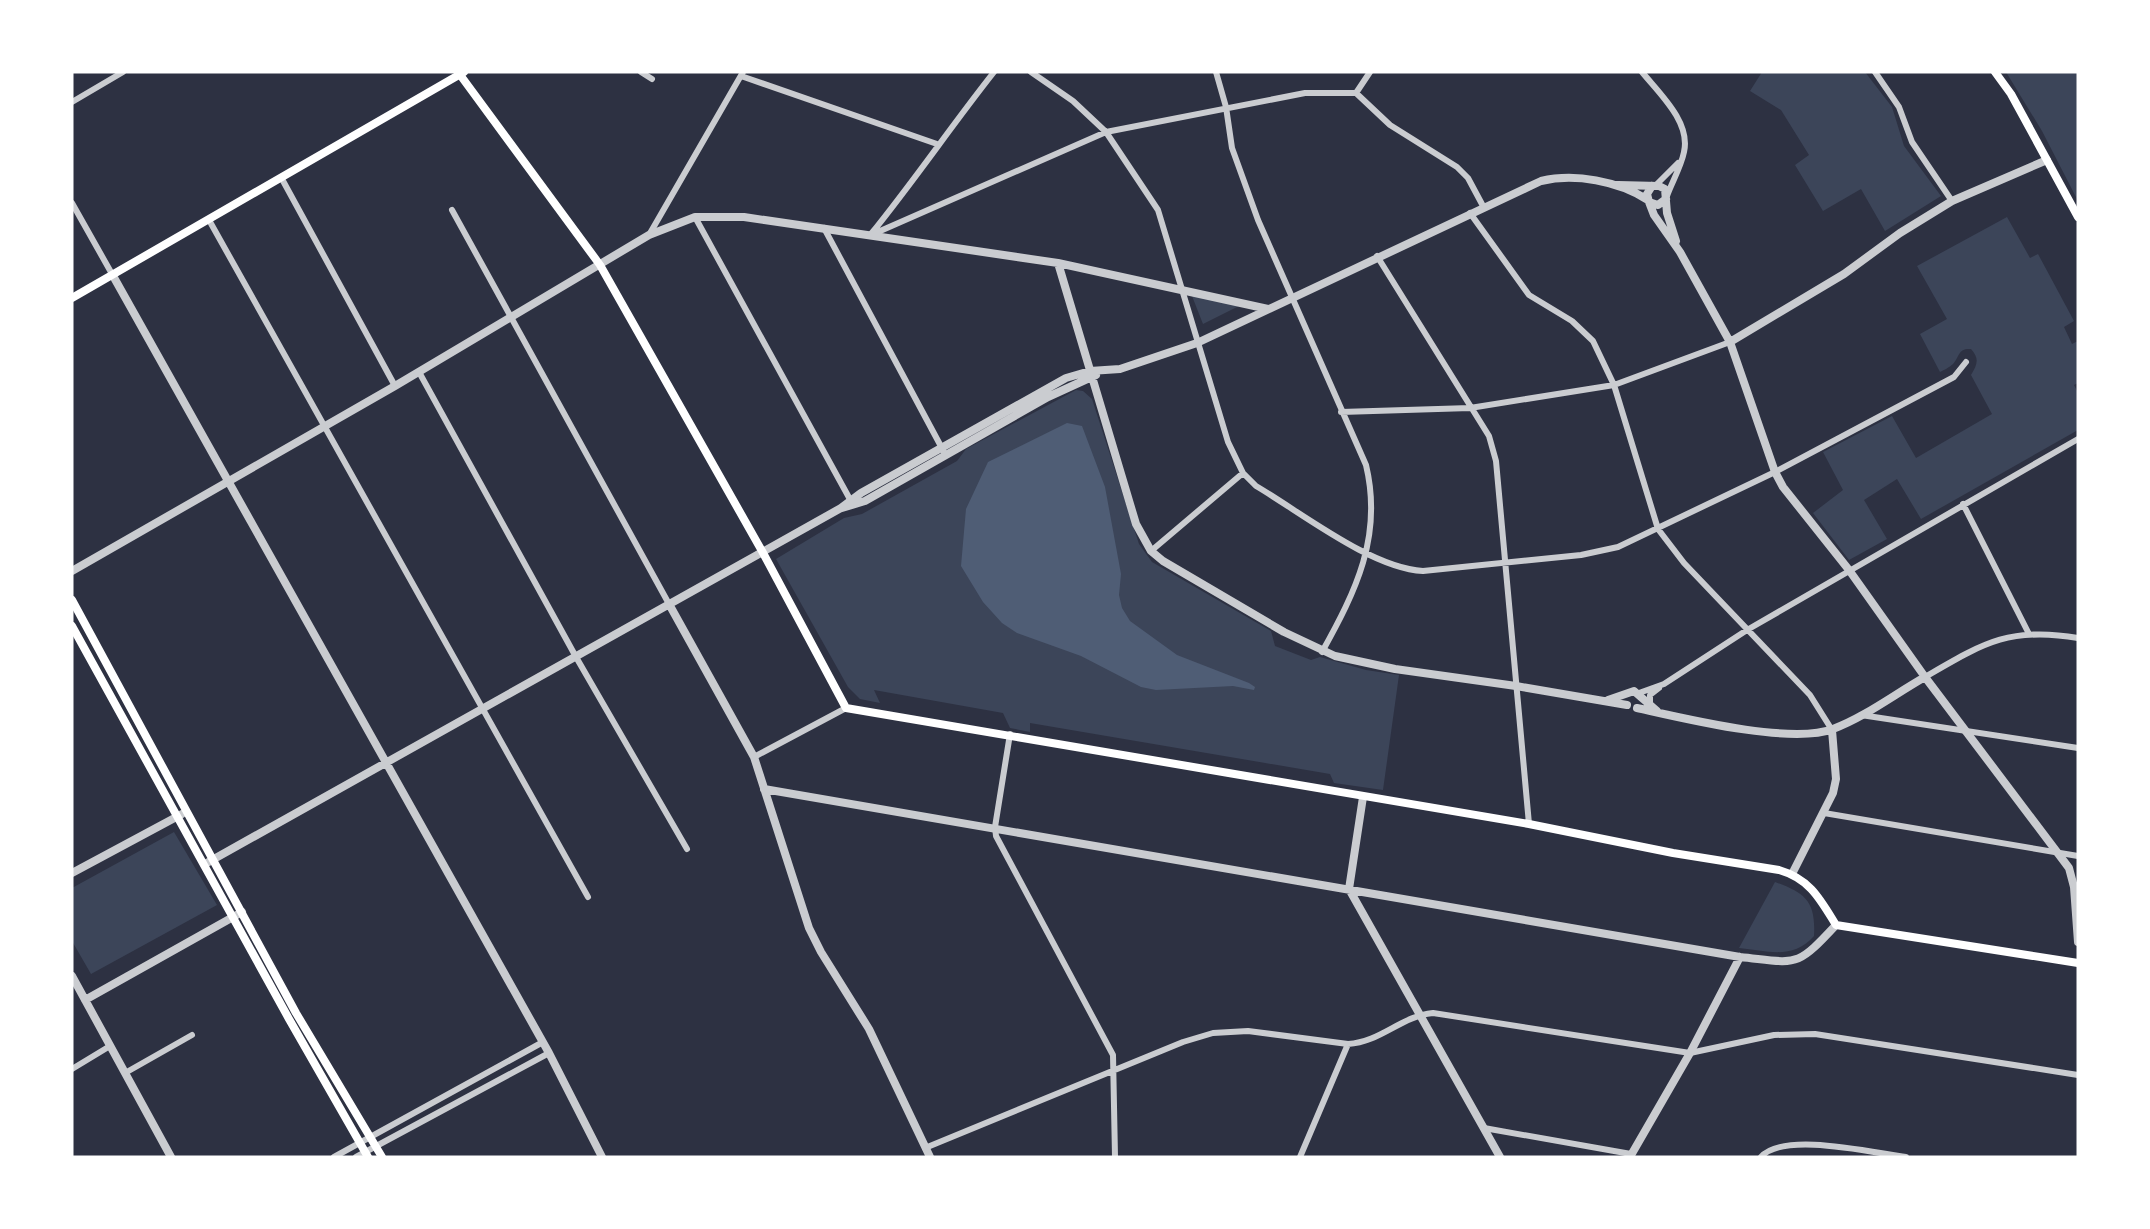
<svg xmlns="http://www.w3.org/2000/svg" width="2150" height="1229" viewBox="0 0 2150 1229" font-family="'Public Sans',sans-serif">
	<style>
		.green { fill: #3c4559 }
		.water { fill: #4f5d75 }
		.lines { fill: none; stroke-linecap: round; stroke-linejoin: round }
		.minor { stroke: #caccd0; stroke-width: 6 }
		.tertiary { stroke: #caccd0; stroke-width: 8 }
		.secondary { stroke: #fff; stroke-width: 8 }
	</style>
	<rect width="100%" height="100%" fill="#2d3142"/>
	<path class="green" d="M 1762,72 L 1865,72 L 1892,107 L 1904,146 L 1941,196 L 1885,231 L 1861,189 L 1823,211 L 1795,165 L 1809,155 L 1781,110 L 1750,91 Z
		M 2006,72 L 2078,72 L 2078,201 L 2042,131 Z
		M 2007,217 L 2030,258 L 2038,254 L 2074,321 L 2064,327 L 2072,344 L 2078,341 L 2078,383 L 2074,385 L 2078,393 L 2078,430 L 1921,519 L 1897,479 L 1864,500 L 1887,539 L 1849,560 L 1813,513 L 1843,490 L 1823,452 L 1892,416 L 1916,458 L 1992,414 L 1971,375 C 1977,365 1980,359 1971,349 C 1958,348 1960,356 1953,364 C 1950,367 1944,370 1940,372 L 1920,334 L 1947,319 L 1917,266 Z
		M 1192,296 L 1243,304 L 1203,324 Z
		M 1076,390 L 1083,391 L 1092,399 L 1139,544 L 1152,562 L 1271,631 L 1275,646 L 1311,660 L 1320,657 L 1366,670 L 1399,675 L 1383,790 L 1334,783 L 1330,774 L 1030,723 L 1030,732 L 1010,728 L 1003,713 L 874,690 L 880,703 L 860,699 L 848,687 L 776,559 L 844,518 L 862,514 L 957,461 L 966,449 Z
		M 174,832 L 217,905 L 91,974 L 72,941 L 72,888 Z
		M 1775,882 C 1805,893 1816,901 1814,936 C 1793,960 1768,951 1739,948 Z"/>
	<path class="water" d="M 1067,423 L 1082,426 L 1105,487 L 1121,574 L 1119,595 L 1122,608 L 1130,621 L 1177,655 L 1249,683 L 1255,687 L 1254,690 L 1233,686 L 1156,690 L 1141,687 L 1081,656 L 1017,633 L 1002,623 L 983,602 L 961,566 L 966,509 L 988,462 Z"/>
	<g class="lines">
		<path class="minor" d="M 641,72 L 652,79
			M 1031,72 L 1073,101 L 1106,132 L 1158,210 L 1228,442 L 1243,473 L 1256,486 C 1302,513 1371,568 1423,571 L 1581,555 L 1618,547 L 1775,472 L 1954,377 L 1966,362
			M 1216,72 L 1226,107 L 1232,148 L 1258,220 L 1366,465 C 1383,536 1356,591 1322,652
			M 1642,72 C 1659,93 1691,122 1684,152 C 1681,167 1672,182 1667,196
			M 1875,72 L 1899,107 L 1912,142 L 1952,201
			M 741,76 L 937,144
			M 1356,93 L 1390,125 L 1457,167 L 1468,178 L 1483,206
			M 1356,93 L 1370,72
			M 72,102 L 123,72
			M 282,179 L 395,386
			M 1656,185 L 1678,163
			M 72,203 L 112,274
			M 452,210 L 669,604
			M 1470,213 L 1529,295 L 1572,321 L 1593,341 L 1614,385 L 1658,529 L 1684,563 L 1810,695 L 1832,730
			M 695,217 L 852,503
			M 209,220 L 588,897
			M 824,228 L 944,452
			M 871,234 C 914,181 952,125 994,72
			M 649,235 L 743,72
			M 871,235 L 1106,132 L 1305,93 L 1356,93
			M 1377,256 L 1489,436 L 1496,461 L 1529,824
			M 419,372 L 576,657 L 687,849
			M 1341,412 L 1470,408 L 1614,385 L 1730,342
			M 1963,504 L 2029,634
			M 1151,551 L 1243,473
			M 1925,677 C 1982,644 2009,626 2078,638
			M 1639,693 L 1664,684 L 1747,630 L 2078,439
			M 1650,705 L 1650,695 L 1659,688
			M 1861,715 L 2078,748
			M 1010,734 L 995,827 L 996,836 L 1113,1055 L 1115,1157
			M 754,757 L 846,708
			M 1824,813 L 2078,856
			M 72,1069 L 110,1046
			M 125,1073 L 192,1035
			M 1484,1128 L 1631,1154
			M 925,1148 L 1183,1042 L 1213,1033 L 1248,1031 L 1348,1044 C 1381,1042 1401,1016 1433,1013 L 1690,1053 L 1774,1035 L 1815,1034 L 2078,1075
			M 334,1157 L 543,1042
			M 356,1157 L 549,1053
			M 1300,1157 L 1348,1044
			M 1761,1157 C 1783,1131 1874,1153 1906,1157"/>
		<path class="tertiary" d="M 1618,185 L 1659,186 L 1665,189 L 1667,213 L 1676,241
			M 1652,186 L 1647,194 L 1649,202 L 1658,205 L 1666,199
			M 1649,202 L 1654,215 L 1680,252 L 1730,342 L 1775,472 L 1783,487 L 1849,570 L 1925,677 L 2069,868 L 2074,887 L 2078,942
			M 1058,263 L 1136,524 L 1151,551 L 1163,561 L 1284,632 L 1335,656 L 1395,669 L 1516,686 L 1627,705
			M 112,274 L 549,1053 L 602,1157
			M 1730,342 L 1844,274 L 1900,233 L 1952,201 L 2047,160
			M 842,508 L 865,501 L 1048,397 L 1096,375
			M 72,571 L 395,386 L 649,235 L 695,217 L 744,217 L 1058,263 L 1268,309
			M 669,604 L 754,757 L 809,928 L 821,952 L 869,1029 L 930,1157
			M 1608,700 L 1634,691 L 1657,711
			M 1637,708 C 1682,718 1791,745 1833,729 C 1865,717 1895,694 1925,677
			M 764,789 L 1740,957 C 1798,963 1795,969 1836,925
			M 205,864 L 841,508 L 861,493 L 1066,378 L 1090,371 L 1120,369 L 1197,343 L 1541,181 C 1575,173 1618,181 1648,200
			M 72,873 L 182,814
			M 1792,874 L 1833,793 L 1836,779 L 1832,730
			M 1349,889 L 1500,1157
			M 1349,889 L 1363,797
			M 72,976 L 171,1157
			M 85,1000 L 242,912
			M 1630,1157 L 1690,1053 L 1740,957"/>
		<path class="secondary" d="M 458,72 L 600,265 L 762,551 L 846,708 L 1529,824 L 1673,853 L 1779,870 C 1810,879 1820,899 1836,925 L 2078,963
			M 1995,72 L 2011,94 L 2078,217
			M 72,298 L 464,72
			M 72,600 L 296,1013 L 382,1157
			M 72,626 L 289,1019 L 368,1157"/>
	</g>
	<rect width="2150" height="1229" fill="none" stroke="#ffffff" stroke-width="147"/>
</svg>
